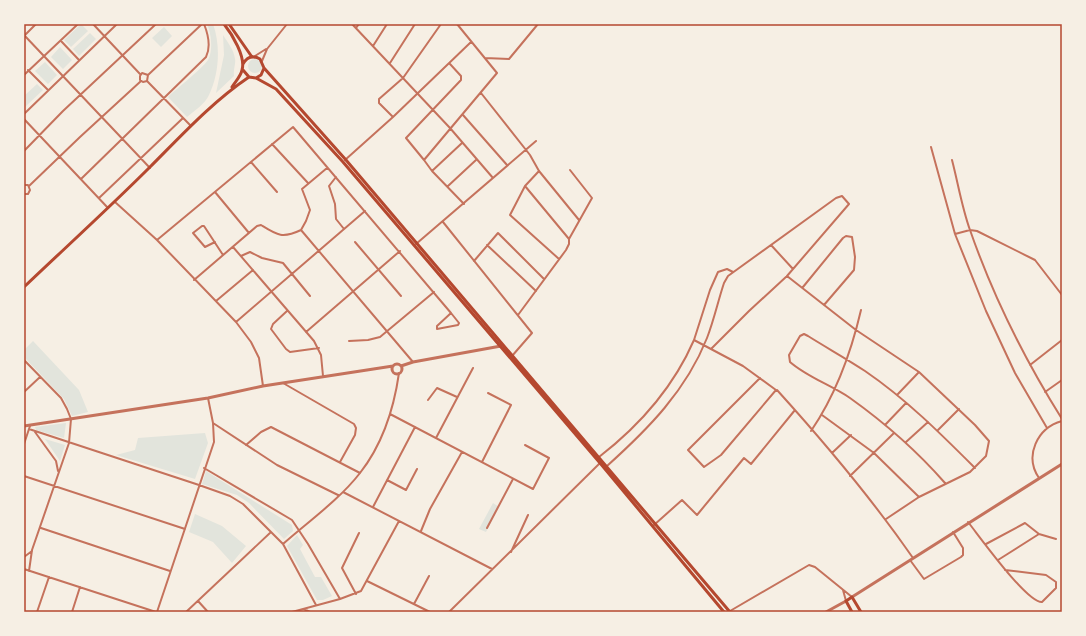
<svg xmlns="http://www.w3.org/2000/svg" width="1086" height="636" viewBox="0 0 1086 636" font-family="Rubik,sans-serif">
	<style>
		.green { fill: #e2e4dc }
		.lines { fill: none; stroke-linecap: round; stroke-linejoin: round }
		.minor { stroke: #c5725c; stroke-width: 2 }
		.tertiary { stroke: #c5725c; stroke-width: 3 }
		.secondary { stroke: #b5482f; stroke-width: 3 }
		.neatline { fill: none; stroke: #b5482f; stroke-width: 1.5 }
	</style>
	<rect width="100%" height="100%" fill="#f6efe4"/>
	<path class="green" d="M 81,24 L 88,31 L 71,47 L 64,40 Z
		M 207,24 L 213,24 C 221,46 219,74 209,95 C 205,104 194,111 187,117 L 168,97 C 176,89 206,66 209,58 C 213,48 211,33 207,24 Z
		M 164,27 L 172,36 L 161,47 L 152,38 Z
		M 90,33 L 96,39 L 79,56 L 73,49 Z
		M 223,35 C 228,43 234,50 235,59 C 236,64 233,70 234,76 L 216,93 L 224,55 Z
		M 60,47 L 72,60 L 63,69 L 51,57 Z
		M248 66a7 7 0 1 1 14 0a7 7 0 1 1-14 0Z
		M 45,62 L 57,75 L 48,84 L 35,71 Z
		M 37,84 L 43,90 L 25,107 L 24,96 Z
		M 33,341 L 79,390 L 88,412 L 72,416 L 64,399 L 24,357 L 24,350 Z
		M 66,423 L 64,438 L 36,430 L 35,427 Z
		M 205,433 L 208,443 L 195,479 L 116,455 L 135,450 L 138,438 Z
		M 45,439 L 65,445 L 60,461 Z
		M 206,471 L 292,525 L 293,531 L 284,539 L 249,503 L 237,495 L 202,484 Z
		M 493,503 L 499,507 L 486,532 L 479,529 Z
		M 195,514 L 222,526 L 246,546 L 232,563 L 213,542 L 189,532 Z
		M 297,535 L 303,545 L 300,549 L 315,577 L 321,577 L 332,596 L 323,600 L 317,600 L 287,546 Z"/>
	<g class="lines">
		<path class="minor" d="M 93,24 L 140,74
			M 352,24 L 450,128 L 493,178
			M 457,24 L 497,73 L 424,160 L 432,171 L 464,204
			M 356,28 L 359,24
			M 24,35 L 150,168
			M 24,36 L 36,24
			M 61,41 L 79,60
			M 373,46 L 387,24
			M 255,56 L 266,49
			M 485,58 L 509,59 L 538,24
			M 262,61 L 267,49 L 287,24
			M 390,63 L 415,24
			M 28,70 L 48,90
			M 24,75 L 78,24
			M 148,75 L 142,73 L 140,76 L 140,80 L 143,82 L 147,81 L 148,75 L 202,24
			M 147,81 L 191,126
			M 481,93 L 530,155 L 539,171 L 579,220
			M 24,114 L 117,24
			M 463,115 L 507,165
			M 393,117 L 379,103 L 379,99 L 403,78 L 441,24
			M 24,119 L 108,208
			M 272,144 L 308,183
			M 931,147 L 955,234 L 986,311 L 1015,373 L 1047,428
			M 24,151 L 63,111 L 156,24
			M 345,160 L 393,117 L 471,42
			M 424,160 L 406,138 L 461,80 L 461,76 L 450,64
			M 952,160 C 958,183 962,208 970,230 C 993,296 1025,360 1062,419
			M 251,162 L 277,192
			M 432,171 L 462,143
			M 539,171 L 525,186 L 510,215 L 559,259
			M 336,177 L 329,186 L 335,204 L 336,219 L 344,229
			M 81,179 L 206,57 C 211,47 208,34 204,24
			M 24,185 L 28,185 L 30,190 L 28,194 L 24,194
			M 29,186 L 80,137 L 141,81
			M 448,186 L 476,160
			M 525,186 L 569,239
			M 215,192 L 249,233
			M 99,198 L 183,118
			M 115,202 L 157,240 L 236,322 L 251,342 L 259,358 L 263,386
			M 443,222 L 532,333 L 512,356
			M 301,230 L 413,362
			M 955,234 L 970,230 L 977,231 L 1035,260 L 1062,295
			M 157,240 L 293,127 L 451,313 L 459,323 L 458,325 L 437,329 L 437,326 L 451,313
			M 215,242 L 205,247 L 193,233 L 202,226 L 204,226 L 223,255
			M 355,242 L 401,296
			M 416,244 L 536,141
			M 487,245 L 536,291
			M 771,245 L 793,269
			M 233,247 L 314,341 L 321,355 L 323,376
			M 241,256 L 250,252 L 262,258 L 283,263 L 310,296
			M 474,261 L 498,233 L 544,279
			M 194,280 L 257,226 L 261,225 C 277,235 282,239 301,230 L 306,221 L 310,210 L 302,189 L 327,168
			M 803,287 L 843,238 L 846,236 L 852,237 L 855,257 L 854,270 L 824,305
			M 216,301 L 253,270
			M 287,311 L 273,324 L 271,329 L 286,349 L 290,352 L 319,348
			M 518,315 L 566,250 L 569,244 L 569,239 L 592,198 L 570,170
			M 236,322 L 365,211
			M 306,332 L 400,251
			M 694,340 L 710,290 L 718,272 L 727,269 L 733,272
			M 349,341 L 368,340 L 380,337 L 434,292
			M 712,348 L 749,311 L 787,276
			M 24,360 L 61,398 L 67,409 L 71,419 L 69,443 L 32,550 L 29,571
			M 1030,365 L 1062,340
			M 283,383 L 354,424 L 356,428 L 355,435 L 340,462
			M 777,390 C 825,443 872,499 913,558
			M 24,392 L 40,377
			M 1045,392 L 1062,380
			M 897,395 L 919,372
			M 428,400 L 437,388 L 457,397
			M 390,414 L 533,489 L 549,458 L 525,445
			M 822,415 L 874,453 L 919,497
			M 213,423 L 277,465 L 338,495
			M 885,425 L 906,403
			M 29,429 L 199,485 L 230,496 L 243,504 L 283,544 L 316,605
			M 938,430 L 959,409
			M 811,431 C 837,393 851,353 861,310
			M 35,432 L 56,461 L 58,471
			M 436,438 L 473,368
			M 906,442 L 928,422
			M 24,444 L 30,426
			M 246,445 L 261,432 L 271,427 L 360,473
			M 832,453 L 851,435
			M 599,457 C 639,426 674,386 694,340 L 743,366 L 776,390 L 721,455 L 704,467 L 688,450 L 760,378
			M 482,462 L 511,405 L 488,393
			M 607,466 C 648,429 686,391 707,338 C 714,320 718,301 724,283 L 728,276 L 836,198 L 842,196 L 849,204 L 787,276 L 856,330 L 919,372 L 975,425 L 989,441 L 986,456 L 970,472 L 919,497 L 886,519
			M 204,468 L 292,520 L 308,544 L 340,599
			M 24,476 L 185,529
			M 850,476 L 894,433
			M 1039,478 C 1024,456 1037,428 1062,421
			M 387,480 L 406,490 L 417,469
			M 945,483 C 917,451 885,423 850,398 C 831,385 807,377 790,362 L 789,355 L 800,336 L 804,334 L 808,336 C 827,348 847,359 865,371 C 906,399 940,433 975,468
			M 343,492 L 492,569
			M 373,507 L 415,427
			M 968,522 C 980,537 1027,603 1042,602 L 1056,588 L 1056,582 L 1046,575 L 1005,570
			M 654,525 L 682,500 L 697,515 L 744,458 L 751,464 L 795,410
			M 41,528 L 170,571
			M 487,528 L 513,479
			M 421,531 L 430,509 L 462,452
			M 283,544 C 309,521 339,500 360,473 C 382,445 394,408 399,373
			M 986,544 L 1025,523 L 1039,534 L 1056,539
			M 511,552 L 528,515
			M 24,557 L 32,551
			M 910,560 L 924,579 L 961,557 L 963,555 L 963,548 L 953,532
			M 998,560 L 1039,534
			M 24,569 L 156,612
			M 367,581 L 430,612
			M 843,590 L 846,601
			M 356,594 L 342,568 L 359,533
			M 198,601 L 208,612
			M 414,604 L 429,576
			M 304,609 L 310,612
			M 730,611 L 809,565 L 815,567 L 852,597
			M 37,612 L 49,577
			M 72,612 L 80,587
			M 157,612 L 214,442 L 213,423 L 208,398
			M 186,612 L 271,532
			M 292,612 L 340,599 L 361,591 L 399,521
			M 449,612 L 600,463"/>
		<path class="tertiary" d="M392 369a5 5 0 1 1 10 0a5 5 0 1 1-10 0Z
			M 401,366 L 413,362 L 501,346
			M 24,426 L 208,398 L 263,386 L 393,366
			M 852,597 L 1062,464
			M 826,612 L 846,601"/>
		<path class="secondary" d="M 224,24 C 232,34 246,57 242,70 C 241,76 235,82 232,87
			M 229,24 L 252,57
			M 243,64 C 247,57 253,55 260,59 L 264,68 L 261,75 L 256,78
			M 264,68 L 346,160 L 730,612
			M 243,70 L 249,77 L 256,78 L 276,89 L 343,162 L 600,463 L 724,612
			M 24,287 C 66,247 109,208 150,167 C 181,136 212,102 249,77
			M 852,612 L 846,601 L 852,597 L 861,612"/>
	</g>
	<rect width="1086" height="636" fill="none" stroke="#f6efe4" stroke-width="50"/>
	<rect x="25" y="25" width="1036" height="586" class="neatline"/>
</svg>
